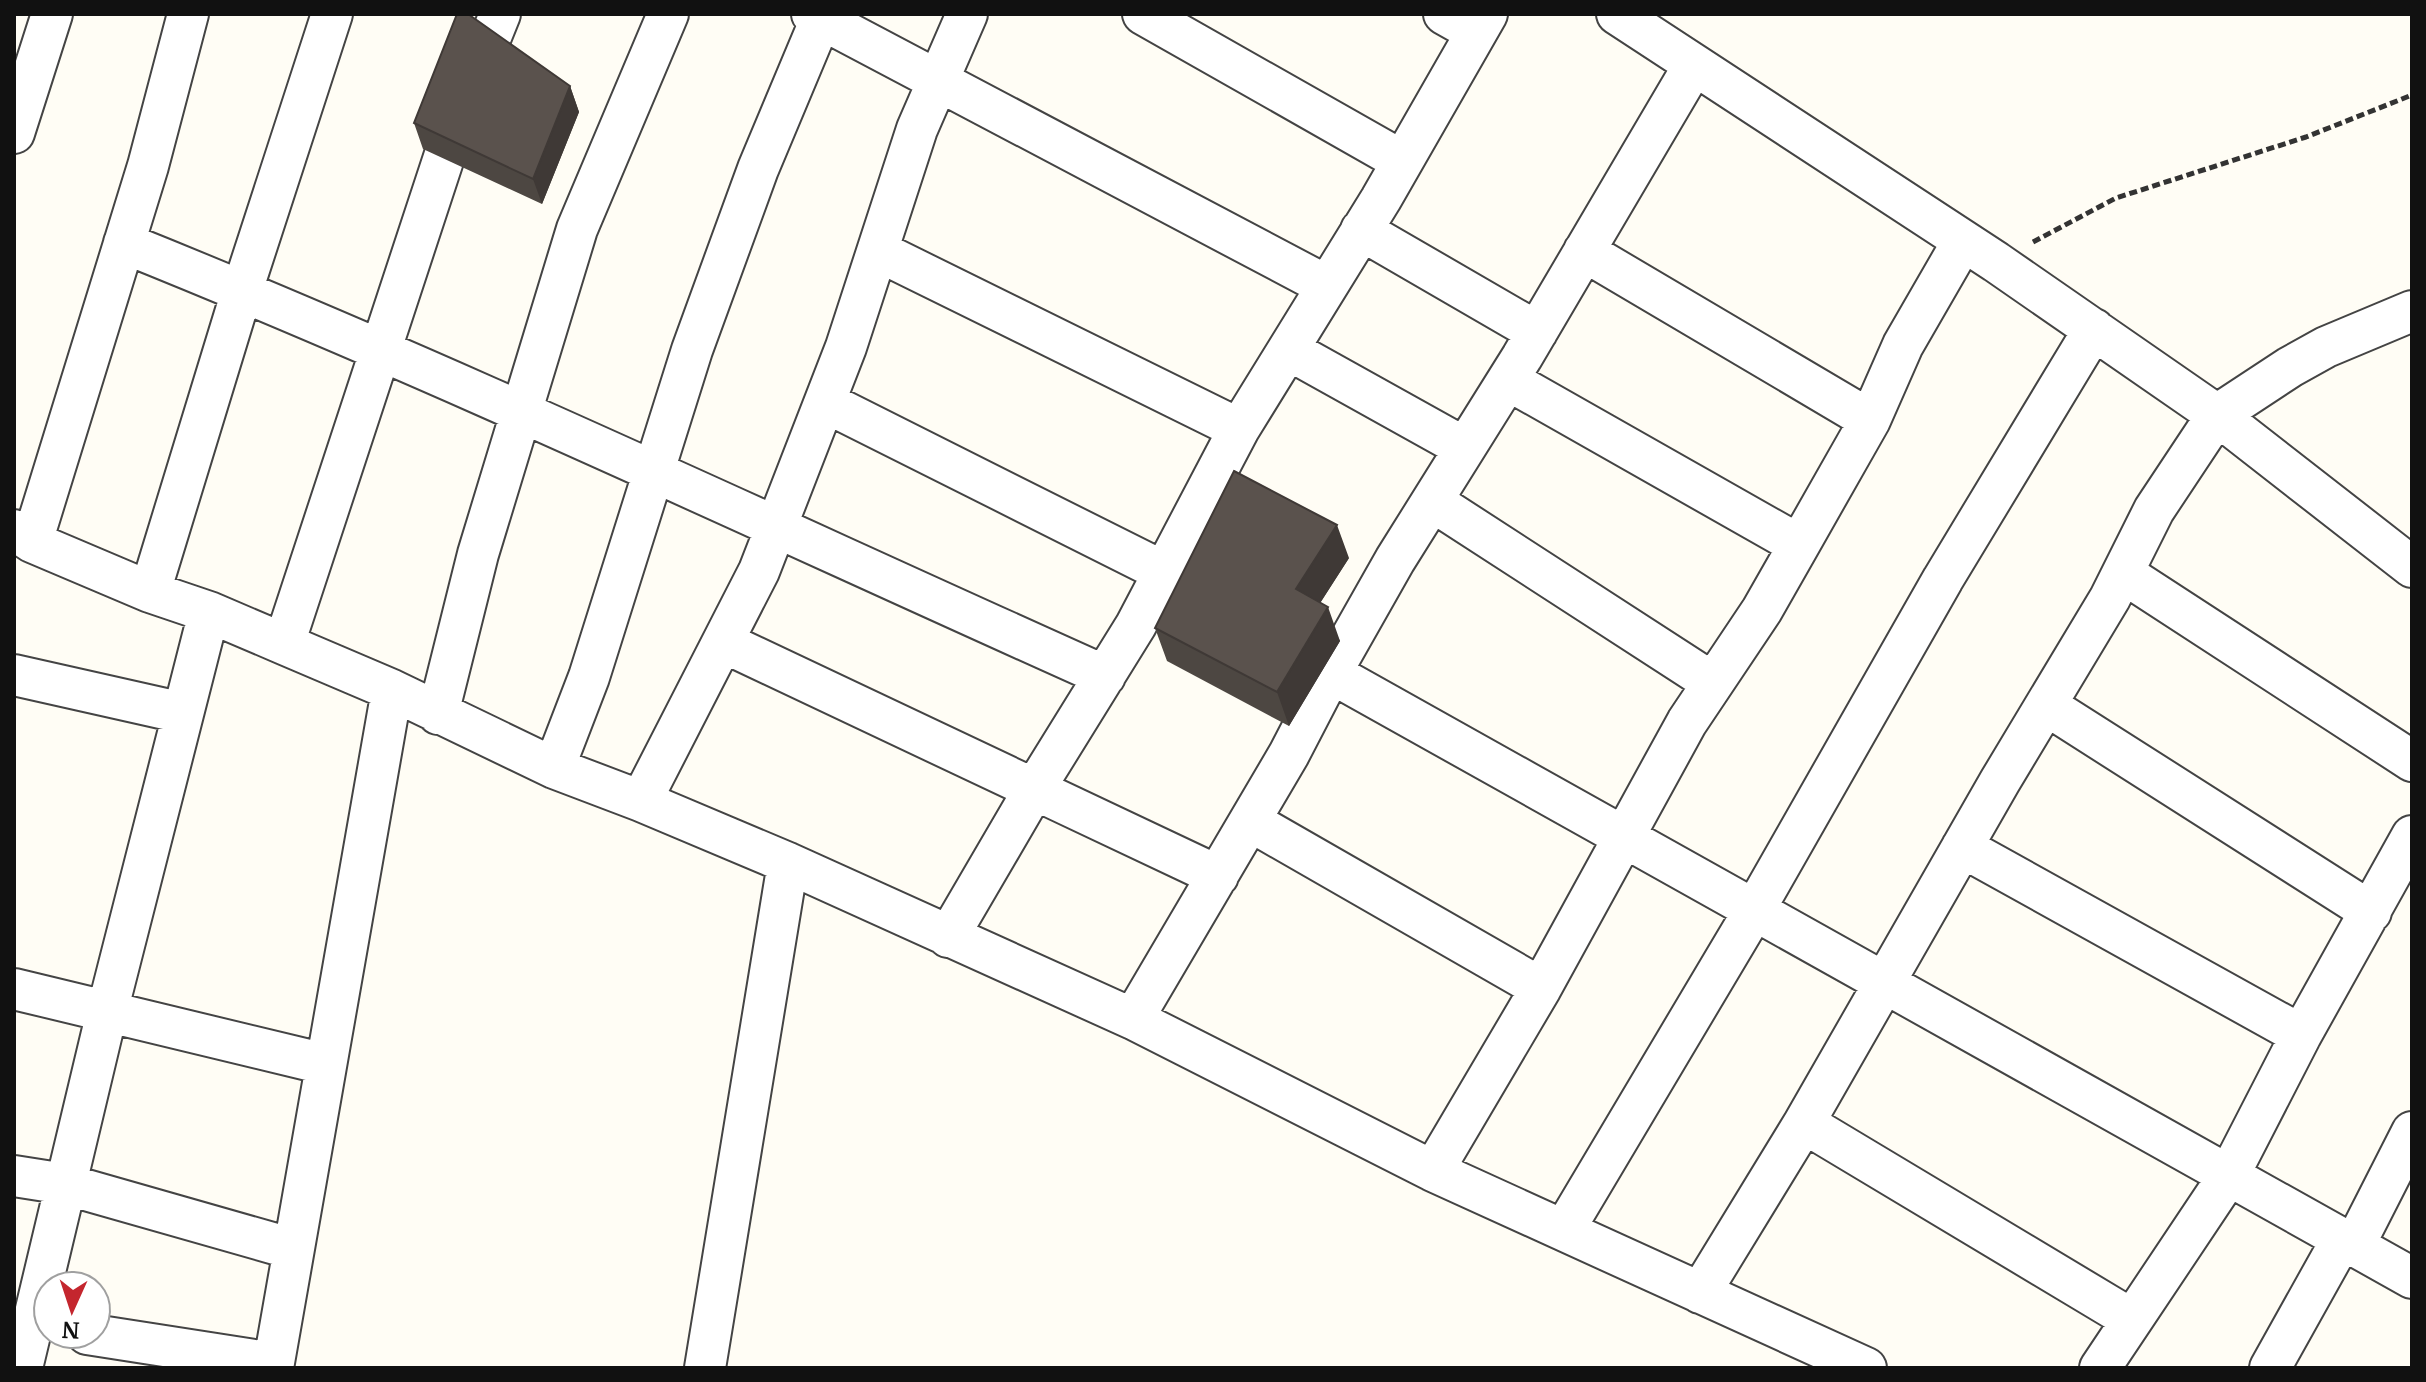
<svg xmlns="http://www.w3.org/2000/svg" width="2426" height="1382" viewBox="0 0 2426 1382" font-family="Merriweather,serif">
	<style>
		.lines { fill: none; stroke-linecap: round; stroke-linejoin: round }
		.street-casing { stroke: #444; stroke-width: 44 }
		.path { stroke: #333; stroke-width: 5; stroke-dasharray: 8 4; stroke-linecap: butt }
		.street { stroke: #fff; stroke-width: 40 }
		.wall { fill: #4d4742 }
		.shaded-wall { fill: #3f3936 }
		.building { fill: #5a524d; stroke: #3f3936; stroke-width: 2 }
	</style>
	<rect width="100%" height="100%" fill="#fffdf5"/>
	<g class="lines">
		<defs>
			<path id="street" d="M 812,14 L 1327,286
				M 1143,14 L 1402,161
				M 1444,14 L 1476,32
				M 1617,14 L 1996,262 L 2217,415 L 2412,567
				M 14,133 L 52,14
				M 1361,230 L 1537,332
				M 124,243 C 455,376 779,530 1105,676
				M 878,251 L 1239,429
				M 1584,251 L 1870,420
				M 1289,350 L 1465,448
				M 1508,380 L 1799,545
				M 825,402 L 1164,572
				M 1432,501 L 1713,683
				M 14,530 L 32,542 L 150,592 L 209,612 L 284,644 L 392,690 L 554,768 L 641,801 L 788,863 L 1133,1019 L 1433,1171 L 1866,1368
				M 32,542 L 148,166 L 188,14
				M 2123,573 L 2412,761
				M 150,592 L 242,291 L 332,14
				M 723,642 L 1218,876
				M 284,644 L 451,136 L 500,14
				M 1331,673 L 2412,1278
				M 14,675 L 183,713
				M 2046,705 L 2371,912
				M 438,714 L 478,554 L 577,229 L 668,14
				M 554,768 L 589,677 L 692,350 L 758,169 L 823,14
				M 641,801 L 759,571 L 846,347 L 917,129 L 967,14
				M 1250,821 L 1541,988
				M 1962,847 L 2301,1035
				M 948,937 L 1035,788 L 1136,625 L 1239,429 L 1381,199 L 1487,14
				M 14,989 L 325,1064
				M 1133,1019 L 1289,754 L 1331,673 L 1395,560 L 1522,357 L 1694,65
				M 1804,1123 L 2131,1319
				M 1433,1171 L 1541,988 L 1687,722 L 1762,610 L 1799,545 L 1870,420 L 1903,345 L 1963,241
				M 14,1176 L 65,1184 L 293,1249
				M 1564,1230 L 1755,909 L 1943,579 L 2094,329
				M 2354,1246 L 2412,1132
				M 1700,1293 L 1804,1123 L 2000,781 L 2110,598 L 2154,510 L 2217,415 L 2290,367 L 2326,347 L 2412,311
				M 87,1334 L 273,1363
				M 22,1368 L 107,1012 L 209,612
				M 273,1368 L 392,690
				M 705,1368 L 788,863
				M 2100,1368 L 2229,1175 L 2301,1035 L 2412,836
				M 2270,1368 L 2342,1239"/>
		</defs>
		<use href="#street" class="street-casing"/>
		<path class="path" d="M 2033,242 L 2116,198 L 2306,137 L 2412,95"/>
		<use href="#street" class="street"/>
	</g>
	<path class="wall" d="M 570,86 L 579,112 L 542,204 L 423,149 L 414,123 Z
		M 1349,558 L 1320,603 L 1340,641 L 1289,726 L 1167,661 L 1155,628 Z"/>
	<path class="shaded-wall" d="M 570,86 L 579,112 L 542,204 L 533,179 Z
		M 1337,525 L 1349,558 L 1308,622 L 1296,589 Z
		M 1328,607 L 1340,641 L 1289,726 L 1277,692 Z"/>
	<path class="building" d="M 457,14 L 468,14 L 570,86 L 533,179 L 414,123 Z
		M 1234,471 L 1337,525 L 1296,589 L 1328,607 L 1277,692 L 1155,628 Z"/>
	<rect width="2426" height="1382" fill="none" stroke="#111111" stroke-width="32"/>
	<g transform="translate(72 1310) rotate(183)"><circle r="38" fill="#ffffff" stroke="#a0a0a0" stroke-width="2"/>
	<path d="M0-6L14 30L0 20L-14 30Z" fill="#c4262e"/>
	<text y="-12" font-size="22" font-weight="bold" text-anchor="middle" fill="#111111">N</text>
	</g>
</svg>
